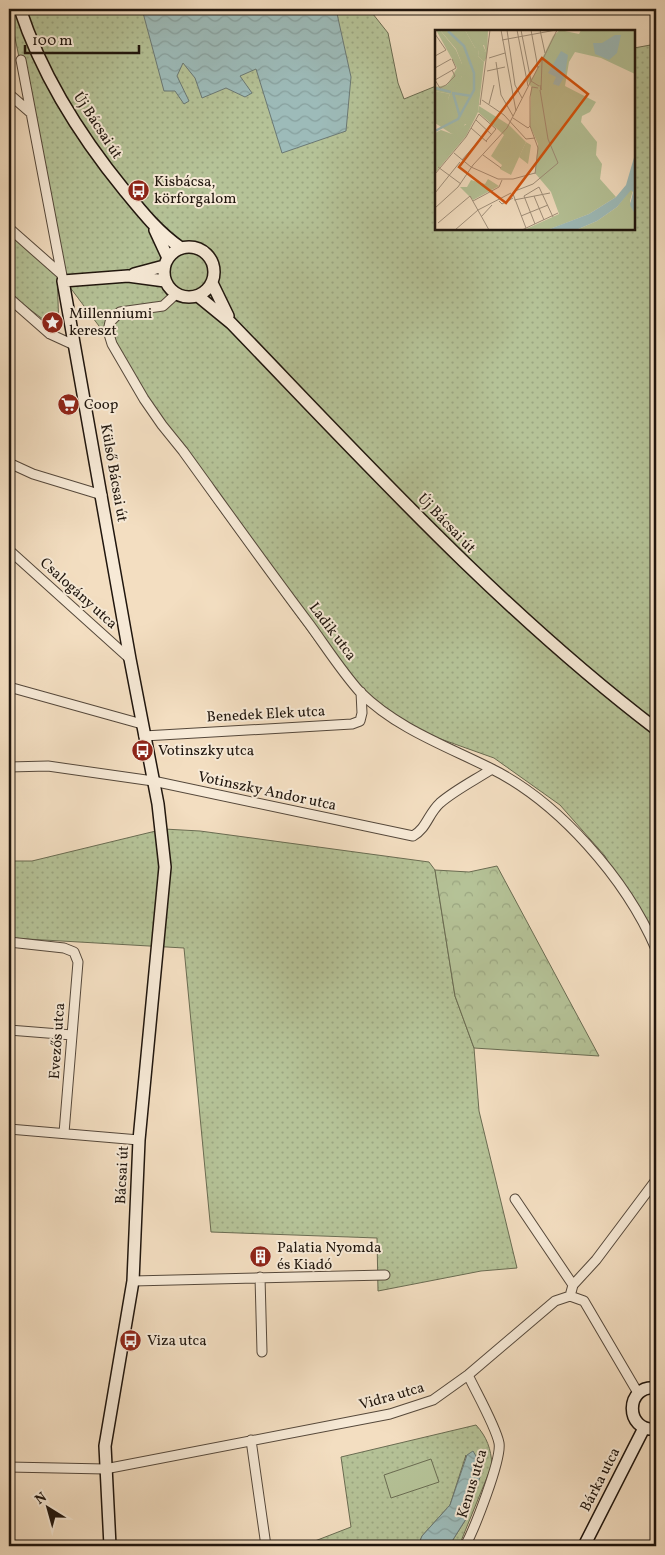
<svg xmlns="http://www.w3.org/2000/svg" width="665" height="1555" viewBox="0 0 665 1555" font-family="Vollkorn,serif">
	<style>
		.green { fill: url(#green-dots); stroke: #6a6c52 }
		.forest { fill: url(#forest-crowns); stroke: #6a6c52 }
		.pitch { fill: #b5c297; stroke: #6a6c52 }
		.water { fill: url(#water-waves); stroke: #6b7975 }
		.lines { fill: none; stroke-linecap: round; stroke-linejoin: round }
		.street-casing { stroke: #55483b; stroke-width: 11 }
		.secondary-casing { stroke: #20160e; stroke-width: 14 }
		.street { stroke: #f7ead7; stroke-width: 9 }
		.secondary { stroke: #f7ead7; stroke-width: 11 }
		.labels { text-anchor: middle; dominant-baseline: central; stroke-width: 4; stroke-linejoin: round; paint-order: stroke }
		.street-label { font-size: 15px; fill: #20160e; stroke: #f7ead7 }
		.poi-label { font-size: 15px; fill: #20160e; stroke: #f7ead7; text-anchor: start }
		.inset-river { fill: none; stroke: #9dbbb9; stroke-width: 2.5 }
		.inset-road { fill: none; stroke: #9f8e79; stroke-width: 1 }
		.view { fill: #d4520c; fill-opacity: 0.15; stroke: #d4520c; stroke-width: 2.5 }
		.inset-edge { fill: none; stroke: #20160e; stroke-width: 2.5 }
	</style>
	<defs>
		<pattern id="green-dots" width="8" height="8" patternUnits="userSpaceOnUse" patternTransform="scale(1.25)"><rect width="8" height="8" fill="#b5c297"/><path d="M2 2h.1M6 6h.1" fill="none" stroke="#9ba681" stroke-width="1.8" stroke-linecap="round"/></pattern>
		<pattern id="forest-crowns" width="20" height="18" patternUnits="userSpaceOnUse" patternTransform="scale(1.25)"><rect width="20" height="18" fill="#b5c297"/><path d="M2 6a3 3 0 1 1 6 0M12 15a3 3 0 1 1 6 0" fill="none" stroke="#9ba681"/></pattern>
		<pattern id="water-waves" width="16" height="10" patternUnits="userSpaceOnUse" patternTransform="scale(1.25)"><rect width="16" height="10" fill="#9dbbb9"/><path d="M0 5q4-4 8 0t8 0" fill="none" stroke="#87a09e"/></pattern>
	</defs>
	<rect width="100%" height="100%" fill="#f3dec1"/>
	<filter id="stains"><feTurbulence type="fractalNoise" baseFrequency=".004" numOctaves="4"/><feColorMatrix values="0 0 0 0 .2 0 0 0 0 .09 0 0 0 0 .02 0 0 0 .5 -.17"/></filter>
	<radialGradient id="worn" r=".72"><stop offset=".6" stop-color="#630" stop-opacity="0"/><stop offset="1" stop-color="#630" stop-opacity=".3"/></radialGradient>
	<path class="green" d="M 9,9 L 369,9 L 388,33 L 398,83 L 404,99 L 436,86 L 436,229 L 634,229 L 634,48 L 656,44 L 656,955 L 605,856 L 560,805 L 494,758 L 421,732 L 362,693 L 319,646 L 211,498 L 99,326 L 57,270 L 59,331 L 9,294 L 9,244 L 17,234 L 56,267 L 25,86 Z
		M 164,829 L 200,831 L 429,862 L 435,870 L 455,996 L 474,1048 L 479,1111 L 517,1268 L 481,1271 L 378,1291 L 377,1238 L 211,1232 L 184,948 L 9,938 L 9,861 L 32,861 Z
		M 476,1425 C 487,1437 491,1449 492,1465 L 459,1546 L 449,1546 L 466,1519 L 466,1455 L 450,1505 L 422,1536 L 418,1546 L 302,1546 L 351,1527 L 341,1457 Z"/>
	<path class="forest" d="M 497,866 L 599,1056 L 474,1048 L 455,996 L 435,870 L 469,872 Z"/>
	<path class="pitch" d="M 431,1459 L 439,1482 L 391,1498 L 384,1475 Z"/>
	<path class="water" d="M 142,9 L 336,9 L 351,77 L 346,131 L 282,153 L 256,69 L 240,76 L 252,93 L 245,97 L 226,88 L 202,98 L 195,78 L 183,63 L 177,76 L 189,101 L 184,104 L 175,91 L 164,91 Z
		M 473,1451 L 483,1468 L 466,1519 L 449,1546 L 418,1546 L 422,1536 L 450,1505 L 467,1455 Z"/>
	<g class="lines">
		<defs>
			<path id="street" d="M 21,60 L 63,281
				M 9,94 L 31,113
				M 9,228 L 61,274
				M 176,294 L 163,306 L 120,312 L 110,322 L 108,331 L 112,344 L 144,399 L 162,425 L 183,451 C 225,509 267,568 310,625 C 326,647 342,672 360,692 C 396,728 446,746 490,768 C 559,802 626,879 656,949
				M 9,298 L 50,334 L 74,345
				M 9,463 L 33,474 L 102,495
				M 9,550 L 130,659
				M 9,687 L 142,724
				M 144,736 L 352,724 L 360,721 L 362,713 L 361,692
				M 9,767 L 48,766 L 153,781 L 413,836 C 427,828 428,814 440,803 C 455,790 475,780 492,769
				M 9,942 L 64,948 L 74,952 L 78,962 L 64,1133
				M 9,1030 L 72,1035
				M 9,1129 L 139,1140
				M 515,1199 L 573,1285
				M 260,1277 L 262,1352
				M 133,1281 L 385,1275
				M 570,1296 L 573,1285 L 596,1260 L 656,1180
				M 251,1440 L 266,1546
				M 9,1467 L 105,1469 L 390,1414 L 433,1400 L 468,1375 L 555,1301 L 570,1296 L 584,1301 L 638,1393
				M 465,1546 C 474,1530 502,1459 499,1443 C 496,1427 476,1392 468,1375"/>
			<path id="secondary" d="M 20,9 C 42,76 80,136 125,191 C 142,212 158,232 181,248
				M 155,230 L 168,258
				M164 272a25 25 0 1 1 50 0a25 25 0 1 1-50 0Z
				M 134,274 L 164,266
				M 212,283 L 228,316
				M 198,296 L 231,323 C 367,464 499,609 656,729
				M 656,1388 C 625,1384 624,1432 656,1429
				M 110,1546 L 105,1446 L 133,1281 L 139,1140 L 165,867 L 158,804 L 130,659 L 63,281 L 128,276 L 165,281
				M 584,1546 L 644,1428"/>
		</defs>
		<use href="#street" class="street-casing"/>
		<use href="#secondary" class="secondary-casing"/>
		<use href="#street" class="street"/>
		<use href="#secondary" class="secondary"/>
	</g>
	<defs>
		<symbol id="bus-disc" viewBox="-11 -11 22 22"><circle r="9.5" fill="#8f2418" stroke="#f7ead7"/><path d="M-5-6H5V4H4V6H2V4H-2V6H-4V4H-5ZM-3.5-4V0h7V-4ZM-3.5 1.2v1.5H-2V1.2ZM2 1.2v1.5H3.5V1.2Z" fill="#fff"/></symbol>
		<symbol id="sight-disc" viewBox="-11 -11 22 22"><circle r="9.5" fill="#8f2418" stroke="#f7ead7"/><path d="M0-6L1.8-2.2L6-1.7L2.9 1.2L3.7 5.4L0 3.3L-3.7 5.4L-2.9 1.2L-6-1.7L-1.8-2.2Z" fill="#fff"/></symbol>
		<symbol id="supermarket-disc" viewBox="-11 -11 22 22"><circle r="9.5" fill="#8f2418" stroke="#f7ead7"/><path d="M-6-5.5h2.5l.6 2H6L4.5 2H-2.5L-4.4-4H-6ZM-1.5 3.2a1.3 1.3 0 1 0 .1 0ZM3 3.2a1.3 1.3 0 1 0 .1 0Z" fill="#fff"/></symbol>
		<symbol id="building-disc" viewBox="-11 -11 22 22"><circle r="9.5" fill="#8f2418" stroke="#f7ead7"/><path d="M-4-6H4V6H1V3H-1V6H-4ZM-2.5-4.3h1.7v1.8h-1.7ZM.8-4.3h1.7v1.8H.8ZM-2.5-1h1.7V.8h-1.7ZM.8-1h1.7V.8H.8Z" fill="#fff"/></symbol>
	</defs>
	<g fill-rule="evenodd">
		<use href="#bus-disc" x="126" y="178" width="25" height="25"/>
		<use href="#sight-disc" x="40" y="310" width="25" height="25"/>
		<use href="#supermarket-disc" x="56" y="392" width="25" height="25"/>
		<use href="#bus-disc" x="130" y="738" width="25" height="25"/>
		<use href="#building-disc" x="248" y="1244" width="25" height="25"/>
		<use href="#bus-disc" x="118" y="1328" width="25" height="25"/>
	</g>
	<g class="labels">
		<g class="street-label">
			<text transform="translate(97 126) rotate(57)">Új Bácsai út</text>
			<text transform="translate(113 473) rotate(80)">Külső Bácsai út</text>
			<text transform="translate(446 524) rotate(46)">Új Bácsai út</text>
			<text transform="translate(78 594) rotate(42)">Csalogány utca</text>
			<text transform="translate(332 632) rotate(53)">Ladik utca</text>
			<text transform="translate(266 715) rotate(-3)">Benedek Elek utca</text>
			<text transform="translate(267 792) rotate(12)">Votinszky Andor utca</text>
			<text transform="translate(58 1041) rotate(-86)">Evezős utca</text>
			<text transform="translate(123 1175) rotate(-87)">Bácsai út</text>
			<text transform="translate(392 1397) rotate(-16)">Vidra utca</text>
			<text transform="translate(601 1480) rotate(-63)">Bárka utca</text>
			<text transform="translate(473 1484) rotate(-73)">Kenus utca</text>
		</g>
		<g class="poi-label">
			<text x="154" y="182">Kisbácsa,<tspan x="154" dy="17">körforgalom</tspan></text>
			<text x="69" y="314">Millenniumi<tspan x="69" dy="17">kereszt</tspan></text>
			<text x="84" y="405">Coop</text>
			<text x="158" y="751">Votinszky utca</text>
			<text x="277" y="1248">Palatia Nyomda<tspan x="277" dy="17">és Kiadó</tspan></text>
			<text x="147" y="1341">Viza utca</text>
		</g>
	</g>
	<g transform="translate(435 30)">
		<rect width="200" height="200" fill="#f3dec1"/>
		<path d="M 125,0 L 144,4 L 146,0 L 200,0 L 200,44 L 166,28 L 140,22 L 134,32 L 130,56 L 161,72 L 155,82 L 147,86 L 146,92 L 162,112 L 161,125 L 167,134 L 165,149 L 181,167 L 154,184 L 123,196 L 112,200 L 89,200 L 124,184 L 116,162 L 100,143 L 103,114 L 95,96 L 96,57 L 91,47 L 95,46 L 97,49 L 118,6 ZM 0,61 L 15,64 L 13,69 L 16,71 L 0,93 ZM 44,76 L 74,95 L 91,112 L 76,145 L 65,139 L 67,135 L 56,126 L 69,105 L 43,82 ZM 33,93 L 36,96 L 31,106 L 0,143 L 0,103 L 6,100 L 17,104 ZM 53,149 L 64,156 L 38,170 L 25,157 L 32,157 L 36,150 L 50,154 ZM 195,160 L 198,160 L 195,171 L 200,184 L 200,200 L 141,200 L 162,191 L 182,177 Z" fill="#b5c297"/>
		<path d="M 1,0 L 5,0 L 21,20 L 27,34 L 27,46 L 16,71 L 13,69 L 15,64 L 0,61 L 0,57 L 12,55 L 22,38 ZM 30,0 L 53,0 L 52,27 L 49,32 L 43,26 L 44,19 L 51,22 L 49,15 L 40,18 ZM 91,112 L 96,115 L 93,134 L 84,127 Z" fill="#b5c297"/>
		<path d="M 5,0 L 30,0 L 40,18 L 47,13 L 51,22 L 44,20 L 43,26 L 49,32 L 43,82 L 36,96 L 30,94 L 26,102 L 17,104 L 0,93 L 27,46 L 27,34 L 21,19 Z" fill="#b5c297"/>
		<path d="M 180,5 L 186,5 L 182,23 L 174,30 L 160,24 L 158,13 L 167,13 ZM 126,21 L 133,25 L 130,45 L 124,56 L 118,54 L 121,47 L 113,43 ZM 200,124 L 200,184 L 195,175 L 198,162 L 196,160 L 182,177 L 162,191 L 141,200 L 112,200 L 154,184 L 181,167 L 191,155 Z" fill="#9dbbb9"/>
		<path class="inset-river" d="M 0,58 L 16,62M 17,63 L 37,66M 18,63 L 25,87M 0,101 L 23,89 L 39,60 L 39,43 L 29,16 L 13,1"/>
		<path class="inset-road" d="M 66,0 L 81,81M 72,0 L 80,55 L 87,68M 82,0 L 93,56M 86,0 L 96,51M 96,0 L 103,38M 105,0 L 110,23M 0,4 L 11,20 L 0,26M 67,10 L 121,0M 54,28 L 70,23M 61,32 L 66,65 L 78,86M 0,38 L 16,29M 52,41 L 70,37M 0,50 L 5,58 L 11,55 L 20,46 L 17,40M 0,50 L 21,38 L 17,29M 96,51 L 104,36M 105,55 L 106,60 L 107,31 L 122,0M 47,70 L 69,85 L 91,109 L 100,108M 54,74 L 59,55M 45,75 L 55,0M 78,88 L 93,98 L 95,96M 41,90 L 57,105M 36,98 L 52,112M 19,123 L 36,137 L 63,149 L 78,149 L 100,143M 48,125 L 66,138M 27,130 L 47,107M 3,137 L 26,154M 0,144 L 31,107 L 44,84 L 61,99 L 51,111M 100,144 L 103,118 L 95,96 L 95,67 L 97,57 L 103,58M 80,161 L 98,154 L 123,133 L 113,109 L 105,60M 0,163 L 25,132M 78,164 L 91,198M 99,166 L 109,190M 79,170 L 115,163M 38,171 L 64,157 L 67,150M 64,171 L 67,174 L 78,168M 0,178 L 23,157 L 38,135 L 72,98 L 96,51 L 104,56M 86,186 L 113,175M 46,187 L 57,175M 3,193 L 35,166 L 54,200M 100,194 L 89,166 L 104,157 L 118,187M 20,200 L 43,180 L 76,163M 87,200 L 123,183"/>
		<path class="view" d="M 107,28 L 153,64 L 71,173 L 24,137 Z"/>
		<rect width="200" height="200" class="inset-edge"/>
	</g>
	<rect width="665" height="1555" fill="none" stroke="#f3dec1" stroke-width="30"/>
	<rect x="10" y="10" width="645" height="1535" fill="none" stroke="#20160e" stroke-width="2.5"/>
	<rect x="15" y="15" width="635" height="1525" fill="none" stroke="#20160e"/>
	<g transform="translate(48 1508) rotate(323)" stroke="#f7ead7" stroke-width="4" paint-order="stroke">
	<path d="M0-4L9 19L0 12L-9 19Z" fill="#20160e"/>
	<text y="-8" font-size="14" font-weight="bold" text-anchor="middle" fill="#20160e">N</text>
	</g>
	<path d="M25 45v8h114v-8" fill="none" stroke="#20160e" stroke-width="2.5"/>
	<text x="32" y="45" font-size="15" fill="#20160e" stroke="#f7ead7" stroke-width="4" paint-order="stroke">100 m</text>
	<rect width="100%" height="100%" filter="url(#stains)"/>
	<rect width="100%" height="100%" fill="url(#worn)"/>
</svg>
